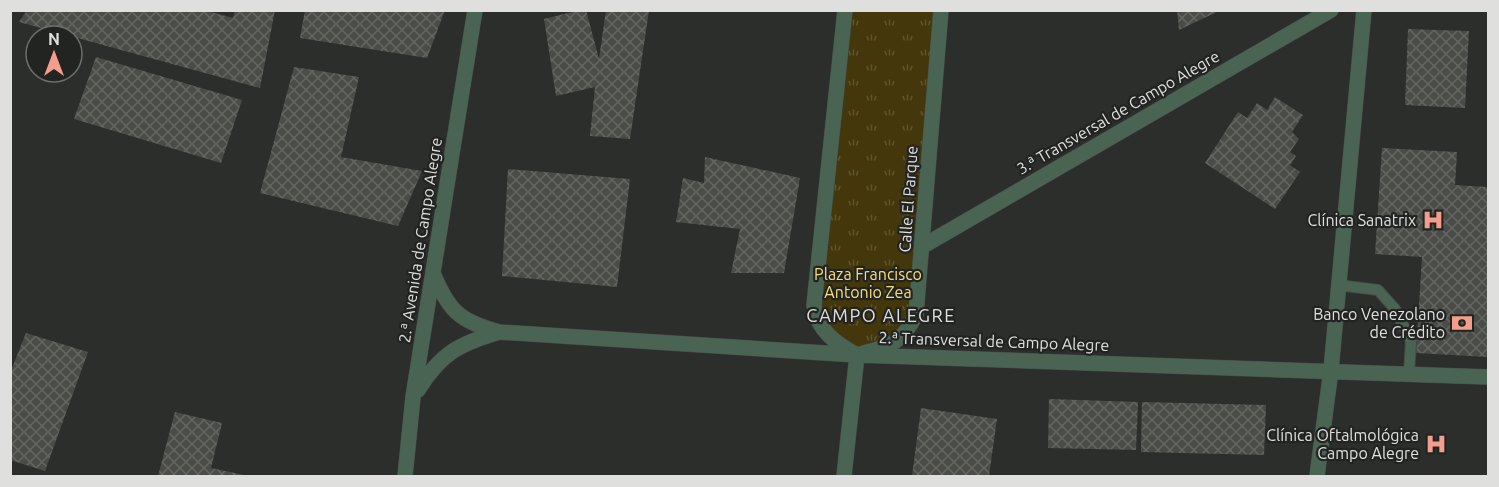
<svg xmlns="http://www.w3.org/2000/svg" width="1499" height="487" viewBox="0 0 1499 487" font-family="Ubuntu,sans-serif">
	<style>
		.park { fill: url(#park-tufts) }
		.building { fill: url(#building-cross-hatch) }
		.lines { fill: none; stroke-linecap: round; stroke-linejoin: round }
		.service-casing { stroke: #494a48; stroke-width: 12 }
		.minor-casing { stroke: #494a48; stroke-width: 16 }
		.service { stroke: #4a6453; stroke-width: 10 }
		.minor { stroke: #4a6453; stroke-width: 15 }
		.labels { text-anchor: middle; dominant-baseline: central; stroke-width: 4.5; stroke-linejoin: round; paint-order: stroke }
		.street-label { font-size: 16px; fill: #dfe0de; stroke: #222421 }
		.poi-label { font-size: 16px; fill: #dfe0de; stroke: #222421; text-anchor: end }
		.park-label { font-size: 16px; fill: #fcdf7c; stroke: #222421 }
		.neighbourhood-label { font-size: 18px; letter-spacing: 1.5px; fill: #dfe0de; stroke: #222421 }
	</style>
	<defs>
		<pattern id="park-tufts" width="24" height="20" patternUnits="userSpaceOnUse" patternTransform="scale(1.5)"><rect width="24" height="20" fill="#43370b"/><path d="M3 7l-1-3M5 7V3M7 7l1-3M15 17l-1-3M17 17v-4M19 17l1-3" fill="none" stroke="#5e542e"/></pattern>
		<pattern id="building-cross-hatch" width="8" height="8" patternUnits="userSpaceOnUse" patternTransform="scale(1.5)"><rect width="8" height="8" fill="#4b4c48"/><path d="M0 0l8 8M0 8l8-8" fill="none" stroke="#646662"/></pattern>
	</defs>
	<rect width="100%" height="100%" fill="#2c2e2b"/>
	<path class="park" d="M 845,11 L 941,11 L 908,331 L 857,355 L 816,321 Z"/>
	<path class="building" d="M 27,10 L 204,10 L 233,18 L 235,10 L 275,10 L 260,88 L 19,22 Z
		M 305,10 L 445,10 L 427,58 L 300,38 Z
		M 580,10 L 586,10 L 599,59 L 606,10 L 649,10 L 630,139 L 590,136 L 595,87 L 556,96 L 544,19 Z
		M 1177,10 L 1221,10 L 1179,30 Z
		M 1408,29 L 1469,31 L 1465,108 L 1405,105 Z
		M 96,57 L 242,100 L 221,163 L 74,119 Z
		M 294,67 L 359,77 L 341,157 L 422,171 L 398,226 L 260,193 Z
		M 1275,97 L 1303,115 L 1292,132 L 1299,139 L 1290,152 L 1296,156 L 1290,165 L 1300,172 L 1275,209 L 1205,163 L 1238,112 L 1247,118 L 1257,103 L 1267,110 Z
		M 1382,148 L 1457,152 L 1455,185 L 1488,187 L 1488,357 L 1416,353 L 1422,257 L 1375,254 Z
		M 705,157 L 800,178 L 784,273 L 731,273 L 740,229 L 676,222 L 683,178 L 704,183 Z
		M 508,169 L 630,179 L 617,287 L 502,276 Z
		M 26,333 L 88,352 L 45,471 L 10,460 L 10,373 Z
		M 1049,399 L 1138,402 L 1136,450 L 1048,448 Z
		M 1142,402 L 1266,405 L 1264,455 L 1141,452 Z
		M 921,408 L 997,419 L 989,476 L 912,476 Z
		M 175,412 L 222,423 L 211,468 L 249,476 L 158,476 Z"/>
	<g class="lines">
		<defs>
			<path id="service" d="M 1338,285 L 1378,290 L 1395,309 L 1411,341 L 1409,373"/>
			<path id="minor" d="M 845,10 L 814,305 C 817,330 835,343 857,355 C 888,346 902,345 916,314 L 941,10
				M 923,246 L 1331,10
				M 433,273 C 449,312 460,321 499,332 L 857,355 L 1488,377
				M 418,390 C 441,353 459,344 499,332
				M 405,476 L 413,397 L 475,10
				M 844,476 L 857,355
				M 1317,476 L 1331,370 L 1364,10"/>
		</defs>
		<use href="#service" class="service-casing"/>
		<use href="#minor" class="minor-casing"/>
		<use href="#service" class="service"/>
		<use href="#minor" class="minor"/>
	</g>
	<defs>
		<symbol id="hospital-bare" viewBox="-9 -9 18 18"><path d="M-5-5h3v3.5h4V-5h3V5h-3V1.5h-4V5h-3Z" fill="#f49d8c" stroke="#222421" stroke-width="2.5" paint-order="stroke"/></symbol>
		<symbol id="bank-bare" viewBox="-9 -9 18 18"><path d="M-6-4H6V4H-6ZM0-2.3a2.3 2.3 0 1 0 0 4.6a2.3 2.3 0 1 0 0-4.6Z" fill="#f49d8c" stroke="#222421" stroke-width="2.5" paint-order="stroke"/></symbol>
	</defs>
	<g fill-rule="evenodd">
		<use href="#hospital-bare" x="1418" y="205" width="30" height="30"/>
		<use href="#bank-bare" x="1447" y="308" width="30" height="30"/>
		<use href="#hospital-bare" x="1421" y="429" width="30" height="30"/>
	</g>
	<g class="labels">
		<g class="street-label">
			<text transform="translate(1118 112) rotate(-30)">3.ª Transversal de Campo Alegre</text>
			<text transform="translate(908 199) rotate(-86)">Calle El Parque</text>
			<text transform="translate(420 240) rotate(-81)">2.ª Avenida de Campo Alegre</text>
			<text transform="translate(994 341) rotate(2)">2.ª Transversal de Campo Alegre</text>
		</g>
		<g class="poi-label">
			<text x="1416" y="220">Clínica Sanatrix</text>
			<text x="1445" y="314">Banco Venezolano<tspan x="1445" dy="18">de Crédito</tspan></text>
			<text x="1419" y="435">Clínica Oftalmológica<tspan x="1419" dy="18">Campo Alegre</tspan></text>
		</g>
		<g class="park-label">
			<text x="868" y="274">Plaza Francisco<tspan x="868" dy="18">Antonio Zea</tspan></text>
		</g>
		<g class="neighbourhood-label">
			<text x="881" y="315">CAMPO ALEGRE</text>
		</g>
	</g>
	<rect width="1499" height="487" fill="none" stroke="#dfe0de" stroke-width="24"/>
	<g transform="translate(54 54)"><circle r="28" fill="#222421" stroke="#6e6f6d" stroke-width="1.5"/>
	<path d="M0-4.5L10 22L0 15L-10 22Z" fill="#f49d8c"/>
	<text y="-9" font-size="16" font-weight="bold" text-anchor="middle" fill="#dfe0de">N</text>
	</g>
</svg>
